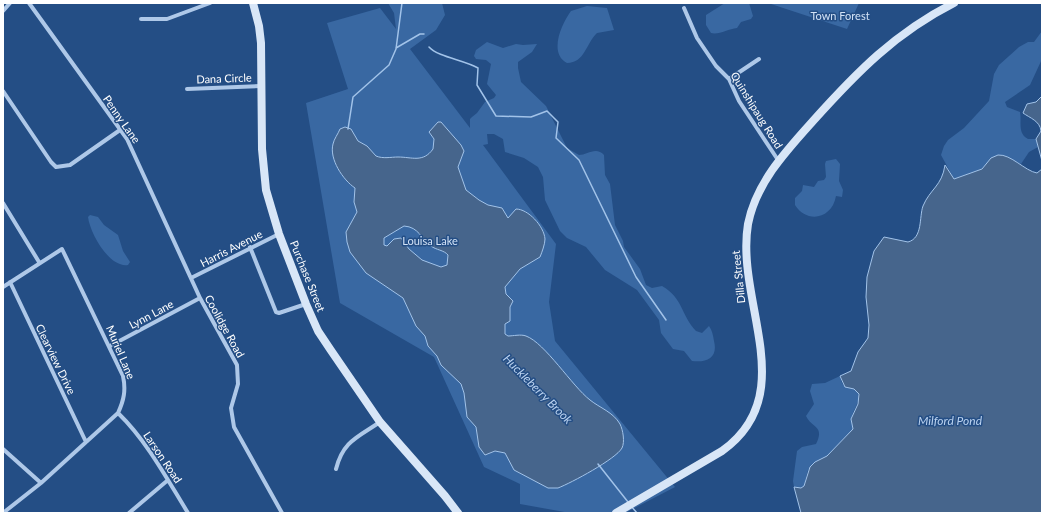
<svg xmlns="http://www.w3.org/2000/svg" width="1045" height="516" viewBox="0 0 1045 516" font-family="Lato,sans-serif">
	<style>
		.green { fill: #3968a2 }
		.water { fill: #46658c; stroke: #a2c3e9; fill-rule: evenodd }
		.lines { fill: none; stroke-linecap: round; stroke-linejoin: round }
		.stream { stroke: #a2c3e9; stroke-width: 1.5 }
		.street { stroke: #aec8e8; stroke-width: 4 }
		.secondary { stroke: #d8e6f7; stroke-width: 8 }
		.labels { text-anchor: middle; dominant-baseline: central; stroke-width: 3; stroke-linejoin: round; paint-order: stroke }
		.park-label { font-size: 11px; fill: #d2e2f6; stroke: #244e85 }
		.street-label { font-size: 11px; fill: #fff; stroke: #244e85 }
		.water-label { font-size: 12px; font-style: italic; fill: #bad2f0; stroke: #244e85 }
	</style>
	<rect width="100%" height="100%" fill="#244e85"/>
	<path class="green" d="M 388,3 L 442,3 L 445,15 L 436,30 L 410,49 L 470,128 L 470,119 L 472,117 L 477,113 L 485,102 L 494,98 L 496,95 L 487,84 L 491,64 L 486,60 L 476,59 L 474,56 L 476,50 L 487,42 L 503,48 L 516,44 L 523,45 L 537,44 L 532,52 L 518,62 L 518,68 L 521,82 L 546,106 L 567,148 L 579,155 C 587,155 596,146 604,155 L 605,175 L 610,184 L 615,225 L 623,241 L 624,247 L 640,269 L 646,285 L 652,288 L 662,286 C 683,298 681,315 696,331 L 702,333 L 709,326 C 712,330 713,335 714,341 C 718,357 708,363 692,361 L 684,351 L 673,349 L 661,333 L 659,320 L 637,290 L 605,270 L 586,247 L 567,238 L 560,231 L 545,200 L 543,177 L 538,167 L 524,158 L 505,152 L 503,139 L 494,134 L 487,134 L 488,144 L 483,145 L 556,244 L 549,302 L 555,341 L 675,487 L 625,513 L 570,513 L 520,504 L 520,484 L 484,467 L 434,357 L 340,303 L 306,103 L 348,89 L 327,23 L 380,8 L 396,29 L 394,13 Z
		M 725,3 L 749,3 L 753,16 L 751,19 L 741,22 L 737,28 C 728,29 719,35 711,33 L 706,25 L 706,15 Z
		M 768,3 L 859,3 L 847,29 Z
		M 587,6 L 607,8 L 614,30 L 597,33 C 586,43 585,63 567,63 C 548,53 562,23 571,11 Z
		M 1042,31 L 1042,59 L 1030,85 L 1005,102 L 1007,107 L 1020,112 C 1022,122 1017,133 1028,139 L 1036,139 L 1038,147 L 1029,152 L 1021,164 L 1004,156 L 979,170 L 954,179 L 941,155 L 944,146 L 948,140 L 964,128 L 989,101 L 994,74 L 999,65 L 1019,47 L 1028,42 L 1034,42 Z
		M 836,159 L 840,164 L 839,181 L 843,190 L 842,197 L 836,196 C 832,219 807,224 795,205 L 795,198 L 802,191 L 803,185 L 814,187 L 818,181 L 824,180 L 826,177 L 825,164 L 826,161 Z
		M 90,215 L 98,217 L 104,225 L 118,235 L 123,251 L 130,262 L 128,265 C 109,268 90,233 88,217 Z
		M 840,376 C 843,391 848,385 857,390 C 861,401 855,406 852,416 C 851,420 853,425 853,429 L 827,456 L 808,470 L 804,486 L 801,488 L 794,487 L 793,481 L 797,451 L 802,447 L 816,444 C 825,425 812,429 806,416 L 814,404 L 810,391 L 812,384 L 825,383 Z"/>
	<path class="water" d="M 1042,96 L 1042,161 L 1036,139 L 1041,131 C 1040,121 1030,118 1023,113 L 1027,104 L 1036,102 Z
		M 438,122 L 441,122 L 461,145 L 464,151 L 458,167 L 466,190 L 479,200 L 488,205 L 502,208 L 508,218 L 516,209 C 528,209 544,226 545,239 C 545,244 542,252 540,257 L 520,269 L 505,287 L 506,294 L 513,301 L 510,307 L 510,321 L 505,324 L 505,334 L 508,336 C 513,336 521,334 526,336 C 545,343 572,386 590,400 C 600,408 613,412 620,424 C 623,430 625,442 622,448 C 616,459 571,483 558,488 L 548,488 L 514,470 L 505,453 L 495,451 L 485,455 L 479,447 L 476,427 L 467,417 L 464,393 L 461,384 L 441,365 L 437,356 L 428,346 L 425,336 L 416,326 L 403,298 L 366,273 L 350,252 L 347,242 L 346,232 L 357,212 L 354,202 L 355,188 C 343,180 329,159 333,144 C 334,139 338,134 340,129 L 345,127 L 351,129 L 358,141 L 367,146 L 376,156 C 383,159 391,157 398,157 C 412,157 423,163 433,149 L 434,139 L 429,132 ZM 404,226 C 419,227 421,239 431,246 C 436,250 444,250 448,255 L 447,265 L 441,267 L 422,260 L 409,249 L 401,238 L 394,239 L 387,246 L 384,245 L 384,238 Z
		M 998,155 C 1011,154 1025,171 1037,173 L 1042,169 L 1042,513 L 801,513 L 794,487 L 801,488 L 804,486 L 810,467 L 815,462 L 827,456 L 853,429 L 851,419 L 858,404 L 859,394 L 854,389 L 845,387 L 840,376 L 851,371 L 858,352 L 868,338 L 869,325 L 866,297 L 867,277 L 874,251 L 884,237 L 908,242 C 923,238 919,217 923,206 C 930,189 942,186 945,165 L 954,179 L 982,169 L 991,158 Z"/>
	<g class="lines">
		<path class="stream" d="M 429,47 C 438,57 464,60 478,68 L 477,85 L 496,116 L 531,117 L 547,111 L 558,122 L 556,138 L 579,160 L 636,277 L 666,320
			M 396,48 L 420,34 L 424,34
			M 348,129 L 353,97 L 389,65 L 396,49 L 402,3
			M 598,464 L 628,502
			M 631,506 L 637,513"/>
		<path class="street" d="M 29,3 L 127,139 L 200,298 L 237,365 L 238,384 L 231,408 L 234,427 L 282,513
			M 684,8 L 697,38 L 716,66 L 729,79 L 739,101 L 778,160
			M 3,11 L 10,3
			M 141,19 L 167,19 L 210,3
			M 729,79 L 759,59
			M 187,89 L 261,86
			M 3,91 L 51,162 L 56,167 L 70,165 L 120,130
			M 3,203 L 39,262
			M 250,247 L 276,312 L 279,313 L 306,304
			M 191,278 L 279,234
			M 10,282 L 86,442
			M 3,287 L 62,249 L 123,376 C 126,390 124,400 118,413 L 41,483 L 3,513
			M 110,346 L 200,298
			M 118,413 C 147,441 167,479 188,513
			M 3,449 L 41,483
			M 336,469 C 343,441 358,437 380,422
			M 129,513 L 168,480"/>
		<path class="secondary" d="M 253,3 L 259,26 L 261,43 L 262,149 L 266,190 L 279,234 L 306,304 L 318,331 L 330,349 L 380,422 L 445,496 L 458,513
			M 616,513 L 722,451 C 802,394 735,302 748,224 C 756,183 786,151 813,121 C 857,72 895,33 954,3"/>
	</g>
	<g class="labels">
		<g class="park-label">
			<text x="840" y="15">Town Forest</text>
			<text x="430" y="240">Louisa Lake</text>
		</g>
		<g class="street-label">
			<text transform="translate(224 78) rotate(-2)">Dana Circle</text>
			<text transform="translate(757 110) rotate(58)">Quinshipaug Road</text>
			<text transform="translate(122 119) rotate(55)">Penny Lane</text>
			<text transform="translate(231 248) rotate(-27)">Harris Avenue</text>
			<text transform="translate(308 276) rotate(68)">Purchase Street</text>
			<text transform="translate(738 277) rotate(-96)">Dilla Street</text>
			<text transform="translate(151 314) rotate(-28)">Lynn Lane</text>
			<text transform="translate(225 326) rotate(61)">Coolidge Road</text>
			<text transform="translate(121 352) rotate(67)">Muriel Lane</text>
			<text transform="translate(56 359) rotate(64)">Clearview Drive</text>
			<text transform="translate(163 457) rotate(56)">Larson Road</text>
		</g>
		<g class="water-label">
			<text transform="translate(538 389) rotate(45)">Huckleberry Brook</text>
			<text x="950" y="420">Milford Pond</text>
		</g>
	</g>
	<rect width="1045" height="516" fill="none" stroke="#ffffff" stroke-width="8"/>
</svg>
